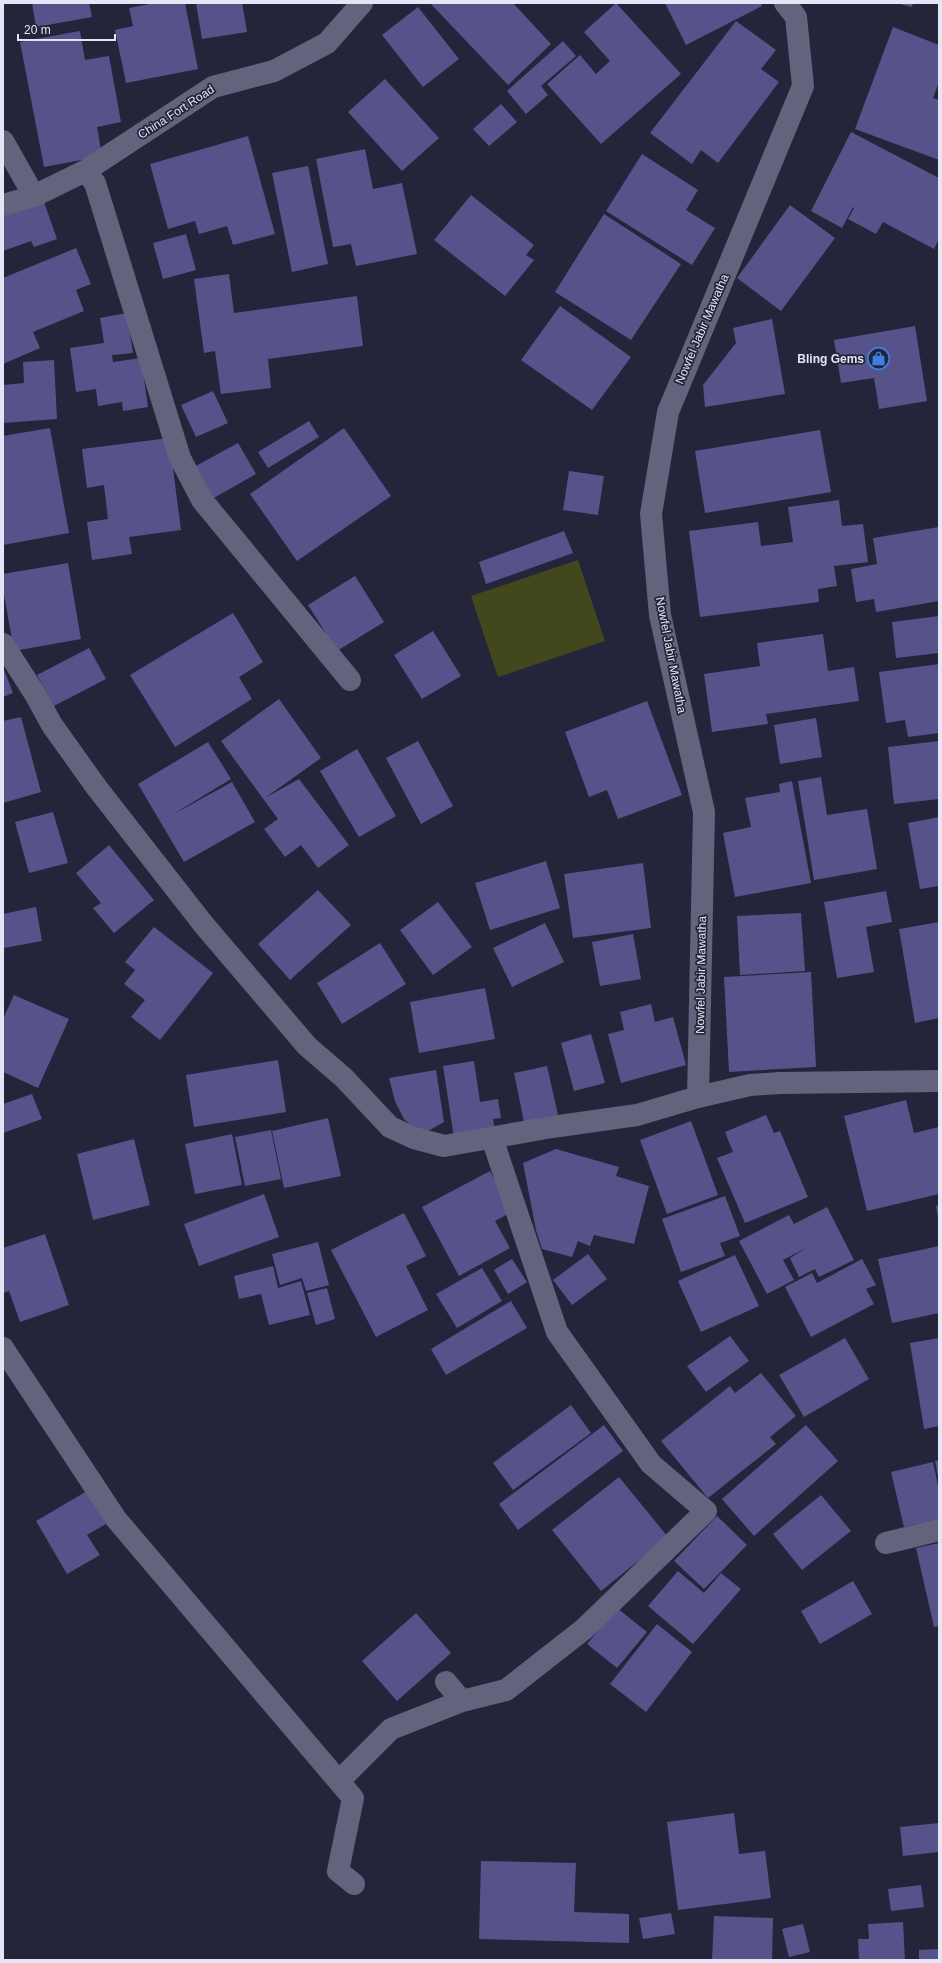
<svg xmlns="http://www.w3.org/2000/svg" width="942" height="1963" viewBox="0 0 942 1963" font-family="Arial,sans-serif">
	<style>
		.green { fill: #42481b }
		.building { fill: #55538a }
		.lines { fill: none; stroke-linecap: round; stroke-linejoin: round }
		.minor { stroke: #63637e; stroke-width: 22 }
		.tertiary { stroke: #63637e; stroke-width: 22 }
		.labels { text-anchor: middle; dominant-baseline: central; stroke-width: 3.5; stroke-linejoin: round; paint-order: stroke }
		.street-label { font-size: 12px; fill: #e4e5f5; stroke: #24243b }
		.poi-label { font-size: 12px; font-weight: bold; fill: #e4e5f5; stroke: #24243b; text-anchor: end }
	</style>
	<rect width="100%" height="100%" fill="#24243b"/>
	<path class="green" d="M 578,560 L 605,641 L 498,677 L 471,596 Z"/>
	<path class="building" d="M 32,3 L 89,3 L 92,17 L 36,27 Z
		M 154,3 L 185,3 L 198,69 L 126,83 L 115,30 L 133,26 L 129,8 Z
		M 196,3 L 242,3 L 247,32 L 202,39 Z
		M 430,3 L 513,3 L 551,44 L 508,85 Z
		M 616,3 L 681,74 L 601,144 L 547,84 L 580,55 L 596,74 L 610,61 L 584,32 Z
		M 665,3 L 761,3 L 762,6 L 686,45 Z
		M 896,3 L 913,3 L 912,7 Z
		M 418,7 L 459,59 L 423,87 L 382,35 Z
		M 736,21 L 776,50 L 761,69 L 779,82 L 718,163 L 701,150 L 692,164 L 650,133 Z
		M 893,27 L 939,45 L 939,82 L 933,98 L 939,100 L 939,160 L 855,129 Z
		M 80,31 L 85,60 L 109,56 L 121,122 L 97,127 L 102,156 L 44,167 L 20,42 Z
		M 563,41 L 576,56 L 541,86 L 548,95 L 526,114 L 507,91 Z
		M 385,79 L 439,138 L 402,171 L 348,112 Z
		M 501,104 L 517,122 L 489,146 L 473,129 Z
		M 851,132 L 939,178 L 939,239 L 934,249 L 883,222 L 876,234 L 848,219 L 854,208 L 853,207 L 842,228 L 811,211 Z
		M 248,136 L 275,234 L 233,245 L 227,226 L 199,234 L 195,221 L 168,229 L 150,164 Z
		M 365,149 L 373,189 L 402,183 L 417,254 L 356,266 L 351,244 L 333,247 L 316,159 Z
		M 642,154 L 698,190 L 686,210 L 715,228 L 692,265 L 606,211 Z
		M 308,166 L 328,264 L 292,272 L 272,173 Z
		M 471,195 L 534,245 L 526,255 L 534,260 L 505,296 L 434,240 Z
		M 44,202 L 57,239 L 34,247 L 31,241 L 3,251 L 3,216 Z
		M 790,205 L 835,238 L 781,311 L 737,278 Z
		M 604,214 L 681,264 L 631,340 L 555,292 Z
		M 186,234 L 196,270 L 163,279 L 153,243 Z
		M 76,248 L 91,284 L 76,290 L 84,311 L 33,332 L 40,348 L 3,364 L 3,278 Z
		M 229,274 L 234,313 L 357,296 L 363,346 L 268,359 L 271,388 L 221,394 L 215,351 L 204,353 L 194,279 Z
		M 560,306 L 631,357 L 592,410 L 521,360 Z
		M 127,313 L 133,353 L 112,355 L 113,362 L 141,358 L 148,407 L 123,411 L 122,402 L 98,406 L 96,389 L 76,392 L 70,348 L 104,343 L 100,318 Z
		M 772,319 L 785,394 L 705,407 L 703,385 L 736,343 L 733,328 Z
		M 915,326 L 927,401 L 879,409 L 874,378 L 841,383 L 834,340 Z
		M 54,360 L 57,419 L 3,423 L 3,385 L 24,383 L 23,362 Z
		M 213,391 L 228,423 L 196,437 L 181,405 Z
		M 309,421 L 319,437 L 268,468 L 258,452 Z
		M 50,428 L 69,533 L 3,545 L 3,436 Z
		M 344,428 L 391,496 L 297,561 L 250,494 Z
		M 820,430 L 831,492 L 705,513 L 695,451 Z
		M 169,438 L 181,530 L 129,537 L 132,554 L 92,560 L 87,522 L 108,519 L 104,485 L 87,488 L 82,449 Z
		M 238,443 L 256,474 L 212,499 L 194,467 Z
		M 569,471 L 604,476 L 598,515 L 563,510 Z
		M 839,500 L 842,526 L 863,524 L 868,562 L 834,566 L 837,586 L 818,589 L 819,602 L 700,617 L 689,531 L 758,522 L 761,546 L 793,542 L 788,507 Z
		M 939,527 L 939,601 L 876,612 L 874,599 L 856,602 L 851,569 L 877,564 L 873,538 Z
		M 564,531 L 573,553 L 486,584 L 479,562 Z
		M 68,563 L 81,639 L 14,651 L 3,589 L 3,574 Z
		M 355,576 L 384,622 L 337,651 L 308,605 Z
		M 233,613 L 263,662 L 239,677 L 252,699 L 175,747 L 130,675 Z
		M 939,616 L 939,653 L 896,658 L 892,622 Z
		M 433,631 L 461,676 L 422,699 L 394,655 Z
		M 823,634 L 828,671 L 854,667 L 859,701 L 766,714 L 768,724 L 712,732 L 704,674 L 760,666 L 757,643 Z
		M 89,648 L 106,679 L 54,706 L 37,675 Z
		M 939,664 L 939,733 L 908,737 L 905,720 L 886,723 L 879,672 Z
		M 3,667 L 13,693 L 3,697 Z
		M 279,699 L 321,758 L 265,798 L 299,779 L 349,845 L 318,868 L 301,845 L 285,857 L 264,829 L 278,819 L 221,741 Z
		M 647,701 L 682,795 L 618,819 L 607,790 L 589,797 L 565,732 Z
		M 21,717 L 41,792 L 3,803 L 3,721 Z
		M 816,718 L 822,757 L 780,764 L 774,725 Z
		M 418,741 L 453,806 L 421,824 L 386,758 Z
		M 939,741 L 939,799 L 894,804 L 888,747 Z
		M 208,742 L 231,779 L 172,815 L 232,782 L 255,822 L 184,862 L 138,784 Z
		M 357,749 L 396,816 L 359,837 L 320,771 Z
		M 821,777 L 827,815 L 867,809 L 877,869 L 814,880 L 798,781 Z
		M 792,781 L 811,883 L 735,897 L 723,833 L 751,827 L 745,798 L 780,792 L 779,784 Z
		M 53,812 L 68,863 L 29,873 L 15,822 Z
		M 939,817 L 939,886 L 920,889 L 908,823 Z
		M 109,845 L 154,900 L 114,933 L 93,908 L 101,903 L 76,873 Z
		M 546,861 L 560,908 L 490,930 L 475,883 Z
		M 643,863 L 651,928 L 573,938 L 564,874 Z
		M 318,890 L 351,925 L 290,980 L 258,944 Z
		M 886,891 L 892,922 L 866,927 L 874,972 L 837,978 L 824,902 Z
		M 438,902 L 472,947 L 433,975 L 400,930 Z
		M 36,907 L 42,941 L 4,948 L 3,914 Z
		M 801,913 L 805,971 L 740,975 L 737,916 Z
		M 939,922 L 939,1018 L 915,1023 L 899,929 Z
		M 545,923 L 564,962 L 512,987 L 493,948 Z
		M 154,927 L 213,973 L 160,1040 L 131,1017 L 145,1000 L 124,984 L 135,970 L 125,962 Z
		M 633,934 L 641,979 L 600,986 L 592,942 Z
		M 380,943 L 406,984 L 342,1024 L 317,983 Z
		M 811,972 L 816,1067 L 729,1072 L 724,977 Z
		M 485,988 L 495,1039 L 419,1053 L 410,1002 Z
		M 14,995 L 69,1019 L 38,1088 L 3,1072 L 3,1019 Z
		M 651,1004 L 655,1022 L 673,1017 L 686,1065 L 621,1083 L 608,1034 L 624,1030 L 620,1012 Z
		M 591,1034 L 605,1083 L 574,1091 L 561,1043 Z
		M 278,1060 L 286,1112 L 194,1127 L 186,1075 Z
		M 474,1061 L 480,1102 L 498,1099 L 501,1118 L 493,1119 L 495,1132 L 454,1138 L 443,1066 Z
		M 547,1066 L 558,1115 L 524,1122 L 514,1073 Z
		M 436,1070 L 444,1122 L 430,1130 L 416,1130 L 404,1119 L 395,1101 L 389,1078 Z
		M 32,1094 L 42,1119 L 3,1133 L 3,1104 Z
		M 906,1100 L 914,1133 L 939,1127 L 939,1194 L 867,1211 L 844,1116 Z
		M 766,1115 L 774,1133 L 780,1131 L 808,1197 L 745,1223 L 717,1158 L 733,1152 L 725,1132 Z
		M 328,1118 L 341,1176 L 284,1188 L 272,1131 Z
		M 691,1121 L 718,1195 L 667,1214 L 640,1140 Z
		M 271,1130 L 281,1179 L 245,1186 L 235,1137 Z
		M 232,1134 L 242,1185 L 195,1194 L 185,1144 Z
		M 134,1139 L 150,1205 L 93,1220 L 77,1154 Z
		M 556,1149 L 619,1167 L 616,1176 L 649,1186 L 634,1244 L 594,1235 L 590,1246 L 578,1241 L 572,1257 L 542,1249 L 536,1230 L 523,1163 Z
		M 490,1171 L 512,1212 L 495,1221 L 510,1248 L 459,1276 L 422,1207 Z
		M 264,1194 L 279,1237 L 199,1266 L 184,1224 Z
		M 725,1196 L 740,1236 L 720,1243 L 725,1256 L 681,1272 L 662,1219 Z
		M 939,1205 L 939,1218 L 938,1218 L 936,1206 Z
		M 827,1207 L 854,1260 L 819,1277 L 815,1269 L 799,1277 L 790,1258 L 806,1248 L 783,1260 L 794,1280 L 767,1294 L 739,1241 L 789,1215 L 794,1224 Z
		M 404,1213 L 426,1256 L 406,1266 L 428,1310 L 376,1337 L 331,1250 Z
		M 45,1234 L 69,1305 L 20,1322 L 9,1291 L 3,1293 L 3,1248 Z
		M 318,1242 L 329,1285 L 306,1291 L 302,1278 L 280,1285 L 272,1254 Z
		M 939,1246 L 939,1313 L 892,1323 L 878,1259 Z
		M 588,1254 L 607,1279 L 572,1305 L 553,1280 Z
		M 735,1255 L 759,1306 L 701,1332 L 678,1281 Z
		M 512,1259 L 527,1282 L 508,1294 L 494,1270 Z
		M 862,1259 L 876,1285 L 866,1289 L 874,1304 L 811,1337 L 785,1287 L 812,1273 L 817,1283 Z
		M 273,1266 L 278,1288 L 301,1281 L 310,1315 L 269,1325 L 261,1294 L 239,1299 L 234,1276 Z
		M 482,1268 L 502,1301 L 457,1328 L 436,1294 Z
		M 327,1288 L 335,1319 L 316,1325 L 307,1293 Z
		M 511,1301 L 527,1328 L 446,1375 L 431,1349 Z
		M 730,1336 L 749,1361 L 706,1392 L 687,1366 Z
		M 845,1338 L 869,1379 L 804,1417 L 779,1375 Z
		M 939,1338 L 939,1426 L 924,1429 L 910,1343 Z
		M 761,1373 L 796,1416 L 770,1437 L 776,1444 L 708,1498 L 661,1441 L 730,1386 L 735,1393 Z
		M 571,1405 L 591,1433 L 513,1490 L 493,1463 Z
		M 604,1425 L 623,1451 L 518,1530 L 499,1504 Z
		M 806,1425 L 838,1461 L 754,1536 L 722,1499 Z
		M 939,1460 L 939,1478 L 938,1478 L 935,1461 Z
		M 933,1462 L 939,1490 L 939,1519 L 904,1527 L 891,1472 Z
		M 619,1477 L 668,1537 L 601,1591 L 552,1530 Z
		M 87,1491 L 106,1524 L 87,1535 L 100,1555 L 67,1574 L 36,1521 Z
		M 821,1495 L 851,1531 L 802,1570 L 773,1534 Z
		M 717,1516 L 747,1545 L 704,1589 L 674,1561 Z
		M 939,1543 L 939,1626 L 934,1627 L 916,1548 Z
		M 678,1571 L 704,1593 L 721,1573 L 741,1589 L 693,1644 L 648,1606 Z
		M 853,1581 L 872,1614 L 820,1644 L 801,1611 Z
		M 617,1608 L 647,1632 L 617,1668 L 587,1644 Z
		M 416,1613 L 451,1653 L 397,1701 L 362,1661 Z
		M 657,1624 L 692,1652 L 646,1712 L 610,1684 Z
		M 734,1813 L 739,1854 L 765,1851 L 771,1898 L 678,1910 L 667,1822 Z
		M 939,1823 L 939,1852 L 903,1856 L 900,1827 Z
		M 481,1861 L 576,1863 L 574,1912 L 629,1914 L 629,1943 L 479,1939 Z
		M 921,1885 L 924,1907 L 891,1911 L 888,1889 Z
		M 671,1913 L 675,1934 L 643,1939 L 639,1918 Z
		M 714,1916 L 773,1918 L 772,1960 L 712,1960 Z
		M 903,1922 L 905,1960 L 859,1960 L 858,1939 L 869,1939 L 868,1924 Z
		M 803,1924 L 810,1952 L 789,1957 L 782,1929 Z
		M 939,1949 L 939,1960 L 919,1960 L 919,1950 Z"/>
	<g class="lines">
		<path class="minor" d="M 3,141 L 34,196
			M 85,171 L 95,183 L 180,458 L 202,500 L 350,680
			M 3,644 L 35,694 L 52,725 L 97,788 L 204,925 L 307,1046 L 344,1078 L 390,1127 L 414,1138 L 444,1146 L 552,1127 L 637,1115 L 698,1097 L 750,1085 L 780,1083 L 939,1081
			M 698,1097 L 704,812 L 660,615 L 651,514 L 668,412 L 803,86 L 796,17 L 785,3
			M 3,1348 L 116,1519 L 353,1798 L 338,1871 L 354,1884
			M 886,1543 L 939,1530
			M 446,1682 L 462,1701
			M 339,1781 L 391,1729 L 462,1701 L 506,1690 L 584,1629 L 706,1511 L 651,1464 L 557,1332 L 492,1138"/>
		<path class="tertiary" d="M 3,205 L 34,196 L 85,171 L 213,87 L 274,71 L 327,43 L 362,3"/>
	</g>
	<defs>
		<symbol id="shop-ring" viewBox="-11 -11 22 22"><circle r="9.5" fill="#24243b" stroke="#3f7fe0" stroke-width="1.5"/><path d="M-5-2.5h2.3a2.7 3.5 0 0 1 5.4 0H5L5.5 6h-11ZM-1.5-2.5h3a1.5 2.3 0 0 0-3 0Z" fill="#3f7fe0"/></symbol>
	</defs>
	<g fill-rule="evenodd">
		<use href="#shop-ring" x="866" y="346" width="25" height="25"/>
	</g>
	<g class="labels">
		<g class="street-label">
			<text transform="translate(176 112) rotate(-33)">China Fort Road</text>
			<text transform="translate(702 329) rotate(-67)">Nowfel Jabir Mawatha</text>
			<text transform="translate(671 655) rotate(79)">Nowfel Jabir Mawatha</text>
			<text transform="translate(701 975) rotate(-89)">Nowfel Jabir Mawatha</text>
		</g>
		<g class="poi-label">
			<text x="864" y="359">Bling Gems</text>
		</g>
	</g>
	<rect width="942" height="1963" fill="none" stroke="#e4e5f5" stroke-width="8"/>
	<path d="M18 34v6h97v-6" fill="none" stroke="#e4e5f5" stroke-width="2"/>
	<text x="24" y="34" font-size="12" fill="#e4e5f5" stroke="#24243b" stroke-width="3" paint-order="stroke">20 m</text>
</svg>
